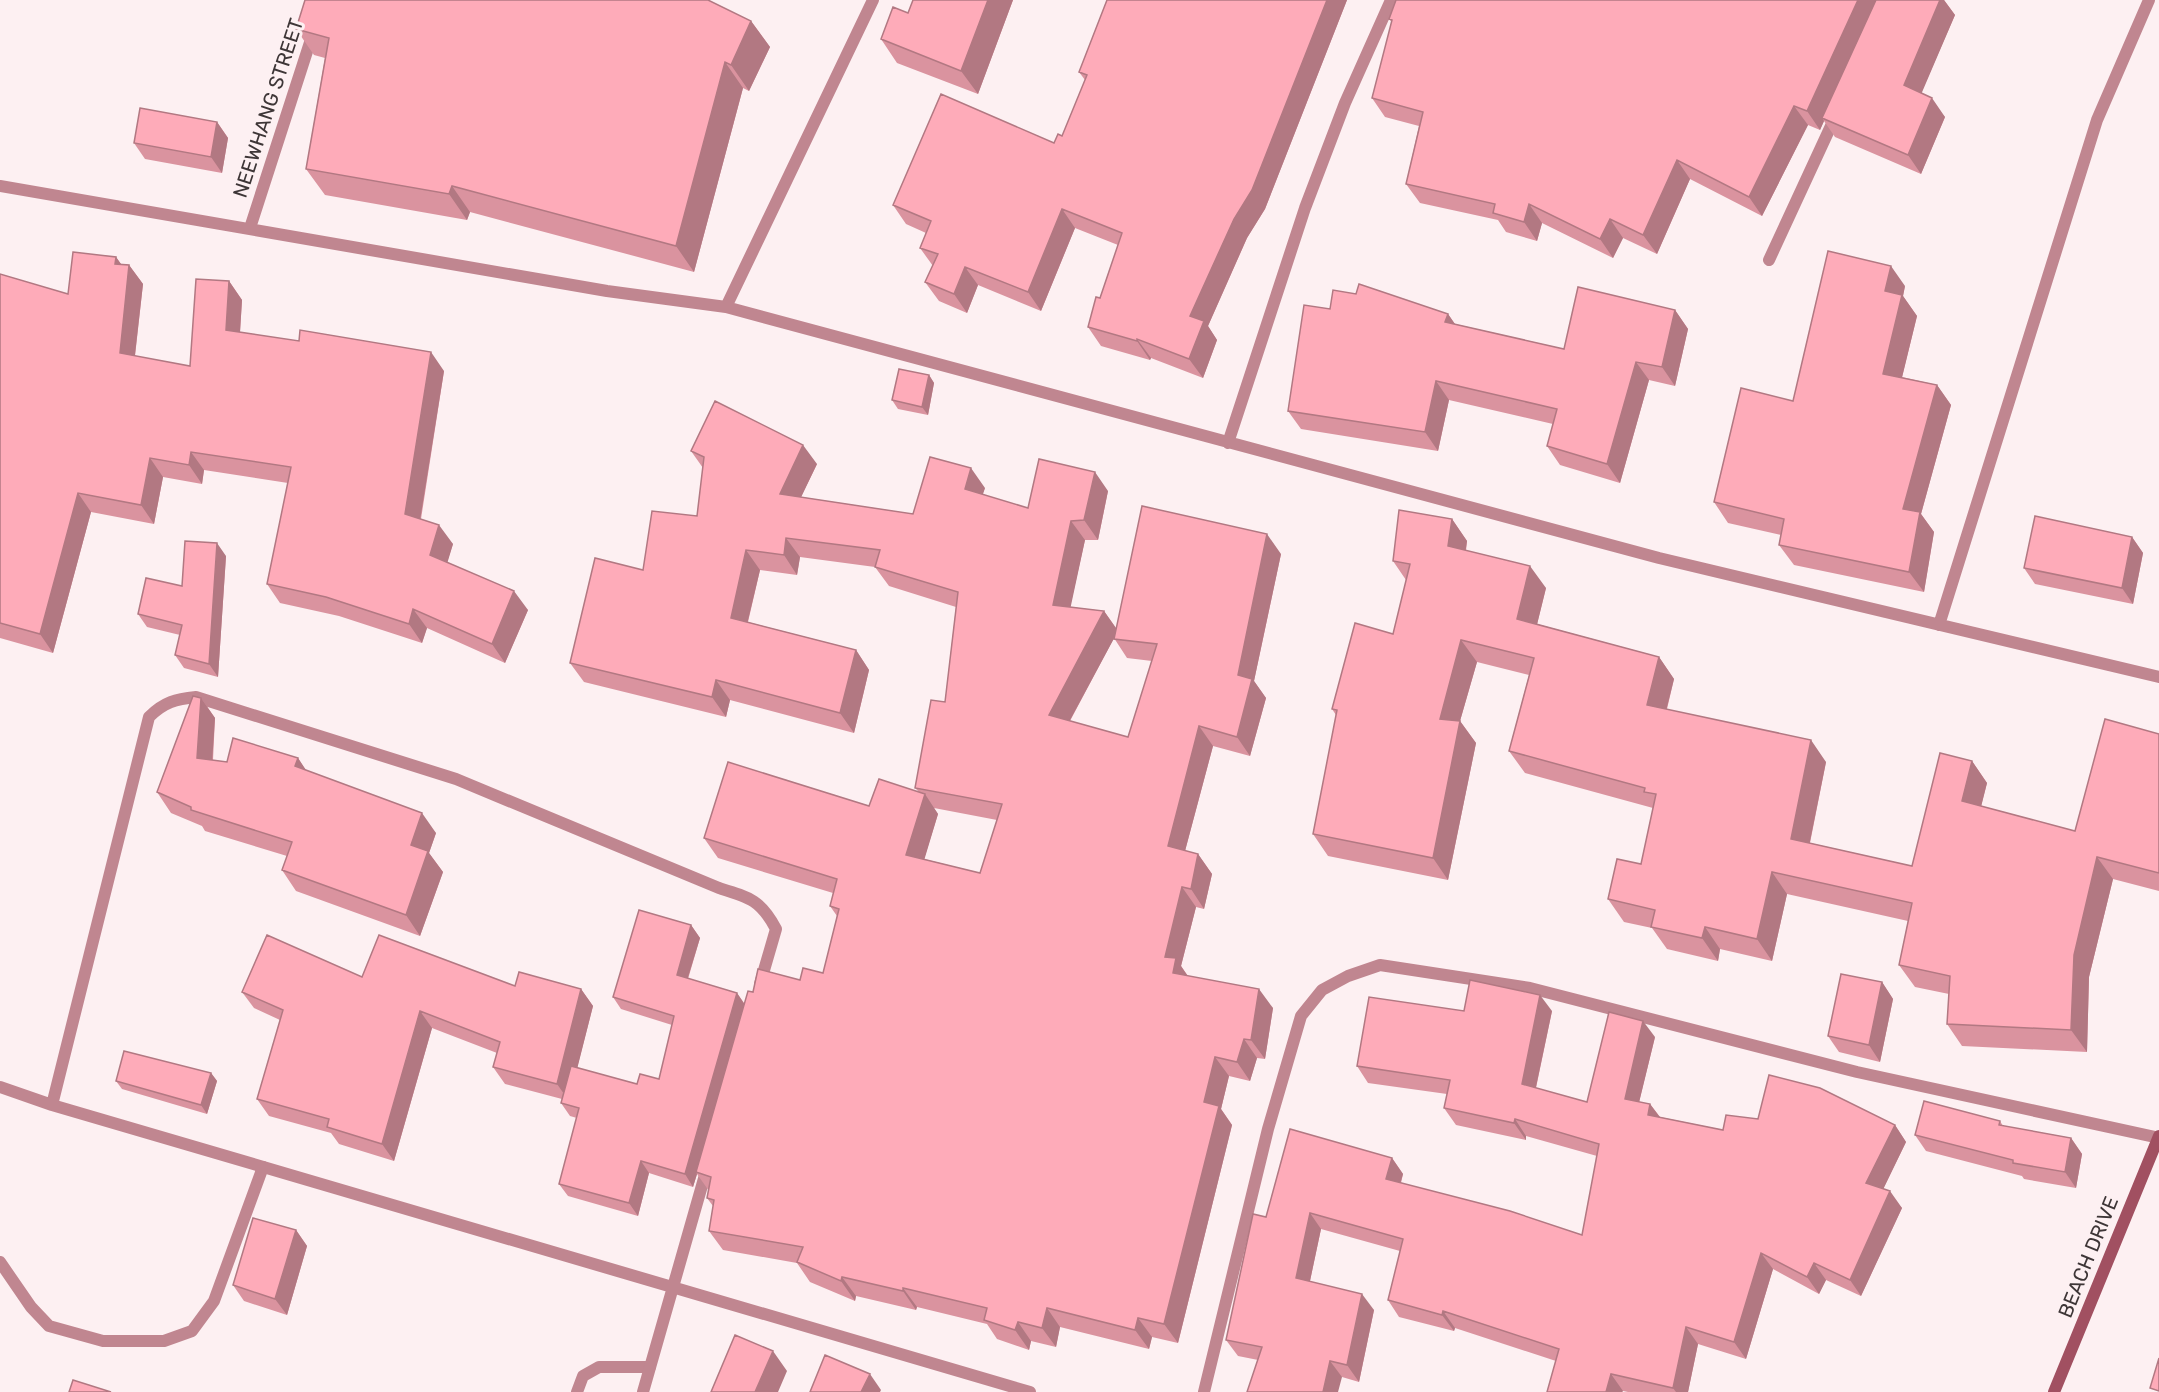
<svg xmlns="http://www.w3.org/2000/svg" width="2159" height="1392" viewBox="0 0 2159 1392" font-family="Rubik,sans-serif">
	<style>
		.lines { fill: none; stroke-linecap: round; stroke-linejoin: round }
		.lane { stroke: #c08690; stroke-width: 12 }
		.street { stroke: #c08690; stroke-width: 12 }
		.secondary { stroke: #a15061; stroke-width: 12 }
		.wall { fill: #da939f; fill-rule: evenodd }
		.shaded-wall { fill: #b27882 }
		.building { fill: #feabb9; stroke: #b27882; stroke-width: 1.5 }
		.labels { text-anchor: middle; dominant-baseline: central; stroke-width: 6; stroke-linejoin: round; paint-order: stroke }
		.street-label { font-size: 20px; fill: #3e3637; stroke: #fdf0f2 }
	</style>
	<rect width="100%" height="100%" fill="#fdf0f2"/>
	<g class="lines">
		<path class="lane" d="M 0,1262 L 31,1307 L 49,1326 L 103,1341 L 164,1341 L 192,1331 L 214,1301 L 263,1167
			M 577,1392 L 583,1376 L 599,1367 L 650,1367"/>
		<path class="street" d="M 0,186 L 607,291 L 726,307 L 1659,558 L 2159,677
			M 250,228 L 313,33
			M 1769,260 L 1836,115
			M 726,307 L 873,0
			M 1228,443 L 1305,208 L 1345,103 L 1391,0
			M 1939,625 L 2097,120 L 2149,0
			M 0,1087 L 52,1105 L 1030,1392
			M 52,1105 L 149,717 C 164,702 176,699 196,697 L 456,779 L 719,888 C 749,897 761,900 776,929 L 760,984
			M 643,1392 L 707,1168
			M 1204,1392 L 1268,1129 L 1301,1016 L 1322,990 L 1348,976 L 1380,965 L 1530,988 L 1857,1072 L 2159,1138"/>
		<path class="secondary" d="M 2054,1392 L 2159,1136"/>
	</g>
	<path class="wall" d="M 913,0 L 1013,0 L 978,94 L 897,63 L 881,39 L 908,13 Z
		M 1107,0 L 1347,0 L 1265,209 L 1247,238 L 1208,326 L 1217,340 L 1203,378 L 1151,358 L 1150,360 L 1101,346 L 1088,327 L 1100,298 L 1118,245 L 1075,228 L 1041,311 L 978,285 L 967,313 L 939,301 L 925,282 L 933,266 L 920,248 L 926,233 L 906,224 L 893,205 L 1054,143 L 1062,136 L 1085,80 L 1079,72 Z
		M 1396,0 L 1944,0 L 1955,15 L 1921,93 L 1945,117 L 1921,174 L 1835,137 L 1824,121 L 1820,130 L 1808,125 L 1762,216 L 1690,179 L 1657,254 L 1623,238 L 1613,258 L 1542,223 L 1537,241 L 1506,232 L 1498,220 L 1420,203 L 1406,184 L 1419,126 L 1385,117 L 1372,98 L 1392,22 L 1389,19 Z
		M 751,21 L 770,47 L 749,91 L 743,88 L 694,272 L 470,212 L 467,220 L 325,195 L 306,169 L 325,58 L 314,55 L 296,29 Z
		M 217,122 L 228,138 L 222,173 L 145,159 L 134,143 Z
		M 116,257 L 121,264 L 129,265 L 143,284 L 135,356 L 190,366 L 229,281 L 242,300 L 240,332 L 444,371 L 421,519 L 453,544 L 447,562 L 528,610 L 505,663 L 427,628 L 422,643 L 339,616 L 280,603 L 267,584 L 288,483 L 204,470 L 202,484 L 163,477 L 154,524 L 91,512 L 53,653 L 0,638 L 0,274 L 68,294 Z
		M 1905,286 L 1903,296 L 1917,316 L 1902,377 L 1937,385 L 1951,405 L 1921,514 L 1934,532 L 1924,592 L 1794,565 L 1779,545 L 1781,535 L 1728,523 L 1714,502 L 1793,401 Z
		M 1330,309 L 1448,314 L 1455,324 L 1564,349 L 1675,310 L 1688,329 L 1675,386 L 1649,380 L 1620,483 L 1560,465 L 1547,446 L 1553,424 L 1449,400 L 1438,451 L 1301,429 L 1288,411 Z
		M 929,375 L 934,383 L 928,415 L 898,409 L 892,400 Z
		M 691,451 L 817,464 L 801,497 L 913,514 L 985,488 L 982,495 L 1028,508 L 1108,491 L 1098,540 L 1085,540 L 1070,607 L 1104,611 L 1116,628 L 1281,554 L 1254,681 L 1266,698 L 1250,756 L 1213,746 L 1185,851 L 1198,854 L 1212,874 L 1204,909 L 1196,907 L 1181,966 L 1188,976 L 1273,1008 L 1265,1059 L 1257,1058 L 1250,1081 L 1229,1076 L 1221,1109 L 1232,1125 L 1178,1343 L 1152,1337 L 1149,1349 L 1060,1327 L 1056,1347 L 1031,1341 L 1029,1350 L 997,1339 L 987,1324 L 917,1307 L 916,1310 L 856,1296 L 855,1301 L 810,1282 L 797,1263 L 723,1250 L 709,1231 L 713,1206 L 707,1198 L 709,1191 L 697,1174 L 693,1187 L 649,1173 L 638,1216 L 568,1196 L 559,1184 L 577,1118 L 570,1116 L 561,1103 L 562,1099 L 505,1084 L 493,1067 L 497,1053 L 432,1028 L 394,1161 L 339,1144 L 331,1133 L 269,1116 L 257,1099 L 280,1020 L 254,1008 L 242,992 L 362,977 L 515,986 L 581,989 L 593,1006 L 577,1068 L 637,1084 L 659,1079 L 672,1025 L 621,1009 L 613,997 L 691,925 L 700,938 L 688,979 L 737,993 L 744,1003 L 753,992 L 823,973 L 837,916 L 830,906 L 833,893 L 718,858 L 704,838 L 869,806 L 919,792 L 915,788 L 945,702 L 956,607 L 889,586 L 875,567 L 800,557 L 797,575 L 760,570 L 748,622 L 856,650 L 869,670 L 854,733 L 730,700 L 726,717 L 584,682 L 570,663 L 643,570 L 697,516 L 703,468 ZM 1114,638 L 1127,658 L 1152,661 L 1128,737 L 1070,721 ZM 934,808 L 997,820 L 980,873 L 924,859 L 938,814 Z
		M 1452,519 L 1467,541 L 1466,551 L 1546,588 L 1537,624 L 1659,657 L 1674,679 L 1667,709 L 1826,762 L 1810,843 L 1912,866 L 1972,761 L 1987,783 L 1981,806 L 2075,831 L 2159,734 L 2159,891 L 2113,879 L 2089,977 L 2087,1052 L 1962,1046 L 1947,1024 L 1949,994 L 1915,987 L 1899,965 L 1908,921 L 1787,894 L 1772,961 L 1720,949 L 1718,961 L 1667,949 L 1652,928 L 1624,922 L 1608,899 L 1641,864 L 1653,808 L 1525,773 L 1509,751 L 1529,675 L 1477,662 L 1460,721 L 1476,743 L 1448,880 L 1328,856 L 1313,834 L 1336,715 L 1332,709 L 1393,634 L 1406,580 L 1393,561 Z
		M 2132,537 L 2143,553 L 2133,604 L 2035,584 L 2024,568 Z
		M 226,556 L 218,677 L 184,668 L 175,655 L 180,635 L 147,627 L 138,614 L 182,586 Z
		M 201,698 L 215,718 L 213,760 L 227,762 L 298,758 L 306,771 L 436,833 L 429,853 L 443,872 L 420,936 L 296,891 L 282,870 L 287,856 L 205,831 L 202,826 L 171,813 L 157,792 Z
		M 1882,982 L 1893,999 L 1880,1062 L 1839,1052 L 1828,1036 Z
		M 1464,1011 L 1552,1011 L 1536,1088 L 1587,1102 L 1655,1037 L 1639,1102 L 1650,1104 L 1660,1117 L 1723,1130 L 1758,1119 L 1895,1125 L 1906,1142 L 1883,1189 L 1902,1208 L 1861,1296 L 1826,1280 L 1819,1294 L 1773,1269 L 1746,1359 L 1698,1344 L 1688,1392 L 1628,1392 L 1623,1391 L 1622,1392 L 1547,1392 L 1556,1361 L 1455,1328 L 1454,1331 L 1399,1317 L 1388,1300 L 1400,1251 L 1321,1229 L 1310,1281 L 1374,1310 L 1359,1382 L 1342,1377 L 1238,1356 L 1226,1340 L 1266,1217 L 1392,1158 L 1403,1174 L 1401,1183 L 1582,1235 L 1597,1156 L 1526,1136 L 1526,1140 L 1456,1125 L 1444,1108 L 1447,1094 L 1368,1083 L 1357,1066 Z
		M 211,1073 L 217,1081 L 207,1114 L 122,1089 L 116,1081 Z
		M 2000,1121 L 2003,1126 L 2071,1138 L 2082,1154 L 2076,1188 L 2024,1179 L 2022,1176 L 1926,1151 L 1915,1135 Z
		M 296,1230 L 307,1246 L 287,1315 L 244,1301 L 233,1285 Z"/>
	<path class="shaded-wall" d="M 988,0 L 1013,0 L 978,94 L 961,71 Z
		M 1327,0 L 1347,0 L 1265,209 L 1247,238 L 1208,326 L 1217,340 L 1203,378 L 1189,359 L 1190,316 Z
		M 1858,0 L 1880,0 L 1822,118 L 1824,121 L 1820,130 L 1807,111 Z
		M 1940,0 L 1944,0 L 1955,15 L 1917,104 L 1904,85 Z
		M 751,21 L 770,47 L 749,91 L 731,65 Z
		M 725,62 L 743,88 L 694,272 L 676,246 Z
		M 1932,98 L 1945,117 L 1921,174 L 1908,155 Z
		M 1794,106 L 1808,125 L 1762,216 L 1749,197 Z
		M 217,122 L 228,138 L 222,173 L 211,157 Z
		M 1677,160 L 1690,179 L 1657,254 L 1643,235 Z
		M 452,186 L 470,212 L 467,220 L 449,194 Z
		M 1529,204 L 1542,223 L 1537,241 L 1524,222 Z
		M 1062,209 L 1075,228 L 1041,311 L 1028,292 Z
		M 1610,219 L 1623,238 L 1613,258 L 1600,239 Z
		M 116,257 L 128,274 L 129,265 L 143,284 L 133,372 L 120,353 L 115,264 Z
		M 1891,266 L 1905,286 L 1903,296 L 1917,316 L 1898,394 L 1883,374 L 1885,291 Z
		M 965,267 L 978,285 L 967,313 L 954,294 Z
		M 229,281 L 242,300 L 239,348 L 226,330 Z
		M 1675,310 L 1688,329 L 1675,386 L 1662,367 Z
		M 1448,314 L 1461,333 L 1445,322 Z
		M 1137,339 L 1151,358 L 1150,360 L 1137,341 Z
		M 431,352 L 444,371 L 418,533 L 405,514 Z
		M 1636,362 L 1649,380 L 1620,483 L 1607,464 Z
		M 929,375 L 934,383 L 928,415 L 922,407 Z
		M 1436,381 L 1449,400 L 1438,451 L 1425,432 Z
		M 1937,385 L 1951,405 L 1921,514 L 1934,532 L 1924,592 L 1909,572 L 1903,509 Z
		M 803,445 L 817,464 L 793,514 L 780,494 Z
		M 191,452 L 204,470 L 202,484 L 189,465 Z
		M 150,458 L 163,477 L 154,524 L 141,505 Z
		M 971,468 L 985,488 L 978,509 L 965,489 Z
		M 1095,472 L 1108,491 L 1098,540 L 1084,520 Z
		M 78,493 L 91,512 L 53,653 L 40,634 Z
		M 1452,519 L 1467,541 L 1463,568 L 1448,546 Z
		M 1071,521 L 1085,540 L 1067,624 L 1053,605 Z
		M 439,525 L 453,544 L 444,574 L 430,555 Z
		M 1267,534 L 1281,554 L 1254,681 L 1266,698 L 1250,756 L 1237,737 L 1238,675 Z
		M 2132,537 L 2143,553 L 2133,604 L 2122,588 Z
		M 786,538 L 800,557 L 797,575 L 784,555 Z
		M 217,543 L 226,556 L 218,677 L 209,664 Z
		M 746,550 L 760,570 L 744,637 L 731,618 Z
		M 1530,566 L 1546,588 L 1533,641 L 1517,619 Z
		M 514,591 L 528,610 L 505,663 L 492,644 Z
		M 413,609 L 427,628 L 422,643 L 409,624 Z
		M 1104,611 L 1118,631 L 1062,735 L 1049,715 Z
		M 1461,640 L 1477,662 L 1460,721 L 1476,743 L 1448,880 L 1433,858 L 1440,719 Z
		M 856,650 L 869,670 L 854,733 L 840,713 Z
		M 1659,657 L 1674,679 L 1662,727 L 1647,705 Z
		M 716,680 L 730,700 L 726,717 L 712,697 Z
		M 201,698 L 215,718 L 211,779 L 197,758 Z
		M 1199,726 L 1213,746 L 1181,866 L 1168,846 Z
		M 1811,740 L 1826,762 L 1806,861 L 1791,839 Z
		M 298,758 L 312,779 L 295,766 Z
		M 1972,761 L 1987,783 L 1977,823 L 1962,801 Z
		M 925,794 L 938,814 L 920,874 L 906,855 Z
		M 422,813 L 436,833 L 429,853 L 443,872 L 420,936 L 406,915 L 411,845 Z
		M 1198,854 L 1212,874 L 1204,909 L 1191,889 Z
		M 2097,857 L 2113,879 L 2089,977 L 2087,1052 L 2071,1030 L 2074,955 Z
		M 1772,872 L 1787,894 L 1772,961 L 1757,939 Z
		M 1182,887 L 1196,907 L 1181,966 L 1189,978 L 1173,973 L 1165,957 Z
		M 691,925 L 700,938 L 685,987 L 677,975 Z
		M 1705,927 L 1720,949 L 1718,961 L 1702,938 Z
		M 1882,982 L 1893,999 L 1880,1062 L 1869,1045 Z
		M 581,989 L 593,1006 L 569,1101 L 557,1084 Z
		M 1259,989 L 1273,1008 L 1265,1059 L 1251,1040 Z
		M 737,993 L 745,1005 L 696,1172 L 697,1174 L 693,1187 L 685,1174 Z
		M 1540,995 L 1552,1011 L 1533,1101 L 1522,1084 Z
		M 420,1011 L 432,1028 L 394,1161 L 382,1144 Z
		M 1643,1021 L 1655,1037 L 1636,1115 L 1625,1099 Z
		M 1244,1039 L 1257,1058 L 1250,1081 L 1237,1062 Z
		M 1215,1057 L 1229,1076 L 1221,1109 L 1232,1125 L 1178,1343 L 1164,1324 L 1204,1102 Z
		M 211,1073 L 217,1081 L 207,1114 L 201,1105 Z
		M 1650,1104 L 1662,1120 L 1648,1115 Z
		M 1515,1119 L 1526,1136 L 1526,1140 L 1514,1123 Z
		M 1895,1125 L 1906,1142 L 1878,1200 L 1866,1183 Z
		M 2071,1138 L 2082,1154 L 2076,1188 L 2065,1172 Z
		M 1392,1158 L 1403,1174 L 1397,1195 L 1386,1179 Z
		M 641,1161 L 649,1173 L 638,1216 L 629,1203 Z
		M 1890,1191 L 1902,1208 L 1861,1296 L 1850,1280 Z
		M 1310,1213 L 1321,1229 L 1307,1295 L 1296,1278 Z
		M 296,1230 L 307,1246 L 287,1315 L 275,1299 Z
		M 1761,1253 L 1773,1269 L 1746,1359 L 1734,1342 Z
		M 1814,1263 L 1826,1280 L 1819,1294 L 1807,1277 Z
		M 842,1277 L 856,1296 L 855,1301 L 841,1281 Z
		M 903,1288 L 917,1307 L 916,1310 L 903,1291 Z
		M 1362,1294 L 1374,1310 L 1359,1382 L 1347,1365 Z
		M 1047,1308 L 1060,1327 L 1056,1347 L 1042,1328 Z
		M 1443,1311 L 1455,1328 L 1454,1331 L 1442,1315 Z
		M 1138,1318 L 1152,1337 L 1149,1349 L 1135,1330 Z
		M 1018,1322 L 1031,1341 L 1029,1350 L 1015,1330 Z
		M 1686,1327 L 1698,1344 L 1688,1392 L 1676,1392 L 1673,1388 Z
		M 773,1351 L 787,1371 L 778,1392 L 755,1392 Z
		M 1330,1361 L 1342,1377 L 1338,1392 L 1323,1392 Z
		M 870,1374 L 881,1390 L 880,1392 L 861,1392 Z
		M 1611,1374 L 1623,1391 L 1622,1392 L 1606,1392 Z"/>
	<path class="building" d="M 305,0 L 708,0 L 751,21 L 731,65 L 725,62 L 676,246 L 452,186 L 449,194 L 306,169 L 329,38 L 296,29 Z
		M 913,0 L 988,0 L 961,71 L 881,39 L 893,7 L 908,13 Z
		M 1107,0 L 1327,0 L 1252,190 L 1234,219 L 1190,316 L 1204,321 L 1189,359 L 1137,339 L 1137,341 L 1088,327 L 1096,297 L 1100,298 L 1122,233 L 1062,209 L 1028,292 L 965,267 L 954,294 L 925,282 L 938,254 L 920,248 L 931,221 L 893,205 L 941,94 L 1054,143 L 1058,134 L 1062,136 L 1087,75 L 1079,72 Z
		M 1396,0 L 1858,0 L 1807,111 L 1794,106 L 1749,197 L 1677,160 L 1643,235 L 1610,219 L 1600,239 L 1529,204 L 1524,222 L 1493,213 L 1495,204 L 1406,184 L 1423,112 L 1372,98 L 1392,20 L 1389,19 Z
		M 1876,0 L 1940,0 L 1904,85 L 1932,98 L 1908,155 L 1822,118 Z
		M 140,108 L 217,122 L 211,157 L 134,143 Z
		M 1828,251 L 1891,266 L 1885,291 L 1902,295 L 1883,374 L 1937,385 L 1903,509 L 1920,512 L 1909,572 L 1779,545 L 1784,519 L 1714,502 L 1741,388 L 1793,401 Z
		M 73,252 L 116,257 L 115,264 L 129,265 L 120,353 L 190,366 L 196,279 L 229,281 L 226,330 L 299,341 L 300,330 L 431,352 L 405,514 L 439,525 L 430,555 L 514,591 L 492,644 L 413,609 L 409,624 L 326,597 L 267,584 L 291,467 L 191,452 L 189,465 L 150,458 L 141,505 L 78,493 L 40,634 L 0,623 L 0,274 L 68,294 Z
		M 1359,284 L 1448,314 L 1445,322 L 1564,349 L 1578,287 L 1675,310 L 1662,367 L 1636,362 L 1607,464 L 1547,446 L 1557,409 L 1436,381 L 1425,432 L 1288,411 L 1304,305 L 1330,309 L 1333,290 L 1356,294 Z
		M 899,369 L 929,375 L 922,407 L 892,400 Z
		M 715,401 L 803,445 L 780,494 L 913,514 L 930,457 L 971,468 L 965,489 L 1028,508 L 1039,459 L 1095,472 L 1084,520 L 1071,521 L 1053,605 L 1104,611 L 1049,715 L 1128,737 L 1157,644 L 1114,639 L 1142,506 L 1267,534 L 1238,675 L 1252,679 L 1237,737 L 1199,726 L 1168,846 L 1198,854 L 1191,889 L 1182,887 L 1165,957 L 1176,958 L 1173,973 L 1259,989 L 1251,1040 L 1244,1039 L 1237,1062 L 1215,1057 L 1204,1102 L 1219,1106 L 1164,1324 L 1138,1318 L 1135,1330 L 1047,1308 L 1042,1328 L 1018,1322 L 1015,1330 L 984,1320 L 987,1308 L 903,1288 L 903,1291 L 842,1277 L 841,1281 L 797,1262 L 803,1247 L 709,1231 L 714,1200 L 707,1198 L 711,1177 L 696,1172 L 748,991 L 753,992 L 758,969 L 800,980 L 803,968 L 823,973 L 839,909 L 830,906 L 837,879 L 704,838 L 728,762 L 869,806 L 879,779 L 925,794 L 906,855 L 980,873 L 1002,804 L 915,788 L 931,700 L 945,702 L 958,592 L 875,567 L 880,550 L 786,538 L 784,555 L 746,550 L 731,618 L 856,650 L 840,713 L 716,680 L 712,697 L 570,663 L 595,558 L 643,570 L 652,511 L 697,516 L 704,457 L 691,451 Z
		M 1399,510 L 1452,519 L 1448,546 L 1530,566 L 1517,619 L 1659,657 L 1647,705 L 1811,740 L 1791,839 L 1912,866 L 1940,753 L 1972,761 L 1962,801 L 2075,831 L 2105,719 L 2159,734 L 2159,873 L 2097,857 L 2074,955 L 2071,1030 L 1947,1024 L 1950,976 L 1899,965 L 1912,903 L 1772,872 L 1757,939 L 1705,927 L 1702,938 L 1651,927 L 1655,910 L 1608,899 L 1617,859 L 1641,864 L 1656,794 L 1644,792 L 1645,788 L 1509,751 L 1534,658 L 1461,640 L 1440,719 L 1460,721 L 1433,858 L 1313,834 L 1337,710 L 1332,709 L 1355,623 L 1393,634 L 1410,564 L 1393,561 Z
		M 2035,516 L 2132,537 L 2122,588 L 2024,568 Z
		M 185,541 L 217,543 L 209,664 L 175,655 L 182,625 L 138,614 L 146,578 L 182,586 Z
		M 193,696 L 201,698 L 197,758 L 227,762 L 233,738 L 298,758 L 295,766 L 422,813 L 411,845 L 428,851 L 406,915 L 282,870 L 292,842 L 191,810 L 191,807 L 157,792 Z
		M 639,910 L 691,925 L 677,975 L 737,993 L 685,1174 L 641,1161 L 629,1203 L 559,1184 L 579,1108 L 561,1103 L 571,1066 L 637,1084 L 640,1074 L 659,1079 L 674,1016 L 613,997 Z
		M 267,935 L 362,977 L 379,935 L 515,986 L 519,972 L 581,989 L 557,1084 L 493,1067 L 500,1042 L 420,1011 L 382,1144 L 327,1127 L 329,1119 L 257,1099 L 283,1010 L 242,992 Z
		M 1841,974 L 1882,982 L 1869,1045 L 1828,1036 Z
		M 1470,980 L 1540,995 L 1522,1084 L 1587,1102 L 1609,1012 L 1643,1021 L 1625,1099 L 1650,1104 L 1648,1115 L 1723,1130 L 1726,1115 L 1758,1119 L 1769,1075 L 1820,1088 L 1895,1125 L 1866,1183 L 1890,1191 L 1850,1280 L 1814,1263 L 1807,1277 L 1761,1253 L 1734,1342 L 1686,1327 L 1673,1388 L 1611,1374 L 1606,1392 L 1547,1392 L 1559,1349 L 1443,1311 L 1442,1315 L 1388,1300 L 1403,1239 L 1310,1213 L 1296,1278 L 1362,1294 L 1347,1365 L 1330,1361 L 1323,1392 L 1247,1392 L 1262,1347 L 1226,1340 L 1253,1214 L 1266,1217 L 1290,1129 L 1392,1158 L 1386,1179 L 1510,1211 L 1582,1235 L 1599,1144 L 1515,1119 L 1514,1123 L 1444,1108 L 1450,1080 L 1357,1066 L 1369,997 L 1464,1011 Z
		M 124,1051 L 211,1073 L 201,1105 L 116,1081 Z
		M 1924,1101 L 2000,1121 L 1999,1125 L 2071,1138 L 2065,1172 L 2013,1163 L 2013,1160 L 1915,1135 Z
		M 253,1218 L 296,1230 L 275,1299 L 233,1285 Z
		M 735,1335 L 773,1351 L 755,1392 L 711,1392 Z
		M 825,1355 L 870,1374 L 861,1392 L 810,1392 Z
		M 2159,1358 L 2159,1391 L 2150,1388 Z
		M 73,1380 L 111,1392 L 69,1392 Z"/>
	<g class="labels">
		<g class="street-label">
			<text transform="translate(268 108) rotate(-72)">NEEWHANG STREET</text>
			<text transform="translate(2088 1257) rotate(-68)">BEACH DRIVE</text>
		</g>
	</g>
</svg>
